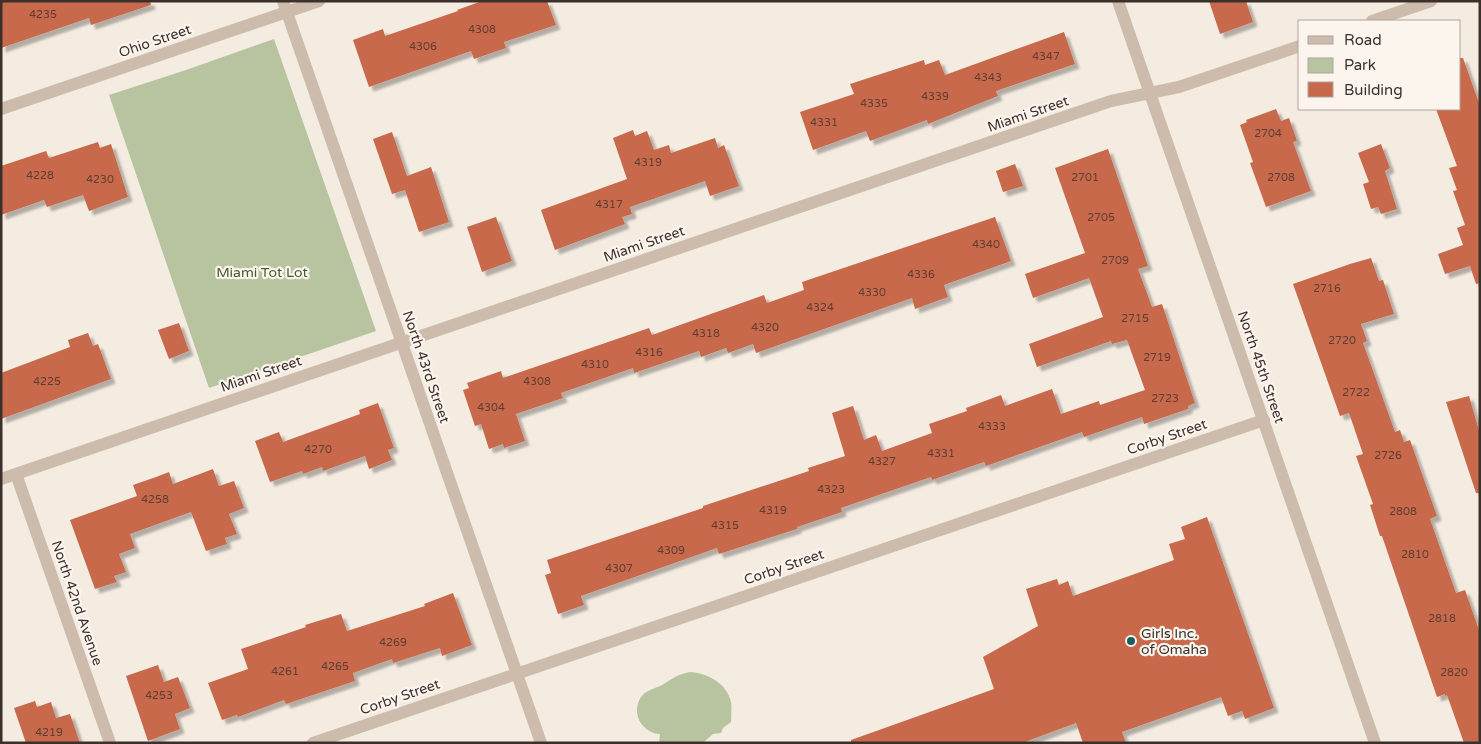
<svg xmlns="http://www.w3.org/2000/svg" width="1481" height="744" viewBox="0 0 1481 744" font-family="'Varela Round',sans-serif">
	<style>
		.green { fill: #b8c4a0 }
		.building { fill: #c8694b; filter: url(#shadow) }
		.lines { fill: none; stroke-linecap: round; stroke-linejoin: round }
		.minor { stroke: #cdbbac; stroke-width: 12 }
		.poi-dot { fill: #1f5a5e; stroke: #fbf5ee; stroke-width: 2 }
		.labels { text-anchor: middle; dominant-baseline: central; stroke-width: 4.5; stroke-linejoin: round; paint-order: stroke }
		.number-label { font-size: 11px; fill: #5e3e33 }
		.street-label { font-size: 14px; fill: #3b302b; stroke: #fbf5ee }
		.park-label { font-size: 14px; fill: #4a5a2e; stroke: #fbf5ee }
		.poi-label { font-size: 14px; fill: #3b302b; stroke: #fbf5ee; text-anchor: start }
	</style>
	<defs>
		<filter id="shadow"><feDropShadow dx="4.5" dy="4.5" stdDeviation="1" flood-color="#0004"/></filter>
	</defs>
	<rect width="100%" height="100%" fill="#f4ebe1"/>
	<path class="green" d="M 274,39 L 376,331 L 209,388 L 109,95 L 186,70 Z
		M 690,672 C 707,673 727,683 731,702 C 732,709 731,715 731,722 L 723,728 L 721,733 L 713,734 L 703,743 L 659,743 L 660,734 C 643,733 630,714 641,697 C 646,690 654,689 662,685 C 673,679 675,675 690,672 Z"/>
	<path class="building" d="M 1,1 L 150,1 L 151,5 L 91,25 L 89,18 L 1,48 Z
		M 482,1 L 547,1 L 556,25 L 504,42 L 506,48 L 474,59 L 471,51 L 369,87 L 353,40 L 383,29 L 385,36 L 458,11 L 457,10 Z
		M 1209,1 L 1246,1 L 1253,22 L 1220,34 Z
		M 1064,32 L 1075,64 L 996,91 L 998,96 L 928,124 L 927,120 L 870,141 L 866,131 L 813,150 L 800,112 L 854,94 L 850,84 L 924,60 L 925,65 L 939,60 L 945,75 Z
		M 1460,58 L 1463,58 L 1480,106 L 1480,283 L 1476,284 L 1470,266 L 1445,274 L 1438,254 L 1463,245 L 1457,228 L 1465,225 L 1453,191 L 1457,190 L 1449,168 L 1457,166 L 1436,109 L 1460,109 Z
		M 1276,109 L 1281,121 L 1289,118 L 1297,141 L 1293,142 L 1311,191 L 1266,207 L 1250,163 L 1253,162 L 1240,125 L 1247,122 L 1246,120 Z
		M 633,130 L 635,136 L 647,131 L 654,150 L 669,145 L 671,153 L 715,138 L 718,148 L 724,145 L 739,186 L 710,196 L 705,181 L 630,207 L 632,214 L 622,217 L 625,224 L 555,250 L 541,210 L 627,179 L 613,138 Z
		M 392,132 L 407,176 L 431,167 L 449,222 L 419,232 L 405,190 L 392,194 L 373,139 Z
		M 98,142 L 100,148 L 111,144 L 128,197 L 89,211 L 83,195 L 47,207 L 44,200 L 1,215 L 1,166 L 46,151 L 49,158 Z
		M 1381,144 L 1390,168 L 1385,171 L 1397,209 L 1381,214 L 1378,207 L 1371,209 L 1363,184 L 1369,182 L 1358,153 Z
		M 1108,149 L 1148,266 L 1138,269 L 1152,307 L 1162,304 L 1195,403 L 1188,406 L 1188,409 L 1144,424 L 1142,417 L 1084,437 L 1082,432 L 986,466 L 984,462 L 932,480 L 931,477 L 841,508 L 842,512 L 797,527 L 797,529 L 719,554 L 717,548 L 581,596 L 584,605 L 558,614 L 545,575 L 551,573 L 547,560 L 703,508 L 703,506 L 809,471 L 808,468 L 845,456 L 832,413 L 853,406 L 864,440 L 876,435 L 882,451 L 932,433 L 929,424 L 967,411 L 966,408 L 1001,395 L 1005,406 L 1052,389 L 1061,414 L 1099,401 L 1100,405 L 1145,390 L 1127,340 L 1112,344 L 1111,341 L 1037,367 L 1029,344 L 1103,317 L 1089,278 L 1033,298 L 1025,274 L 1085,253 L 1055,168 Z
		M 1015,164 L 1023,186 L 1003,192 L 996,171 Z
		M 496,217 L 512,261 L 482,272 L 467,227 Z
		M 995,217 L 1011,261 L 944,285 L 948,297 L 915,309 L 912,298 L 756,353 L 753,344 L 728,353 L 726,348 L 701,357 L 699,351 L 634,373 L 633,368 L 561,393 L 563,398 L 516,414 L 525,441 L 504,448 L 503,444 L 489,449 L 481,424 L 475,426 L 463,390 L 469,388 L 467,383 L 501,371 L 503,378 L 649,328 L 652,335 L 764,295 L 767,303 L 804,290 L 802,282 Z
		M 1371,258 L 1379,281 L 1383,280 L 1394,314 L 1361,324 L 1367,341 L 1363,343 L 1395,432 L 1400,430 L 1404,442 L 1410,440 L 1437,516 L 1430,519 L 1456,593 L 1465,590 L 1480,633 L 1480,743 L 1464,743 L 1447,695 L 1445,696 L 1445,694 L 1437,697 L 1382,536 L 1380,536 L 1370,505 L 1373,504 L 1356,456 L 1363,454 L 1349,413 L 1340,416 L 1293,284 L 1350,264 Z
		M 179,323 L 189,351 L 169,359 L 158,330 Z
		M 88,333 L 93,346 L 98,344 L 111,379 L 1,419 L 1,373 L 70,347 L 68,340 Z
		M 1469,396 L 1480,434 L 1480,493 L 1476,493 L 1446,402 Z
		M 378,403 L 394,448 L 388,450 L 392,460 L 369,469 L 365,456 L 323,471 L 322,467 L 303,474 L 302,471 L 270,482 L 255,441 L 279,432 L 283,442 L 360,414 L 359,410 Z
		M 213,469 L 219,486 L 234,481 L 244,508 L 229,514 L 237,534 L 225,538 L 227,544 L 206,551 L 191,512 L 130,534 L 135,548 L 119,554 L 126,572 L 114,576 L 117,582 L 95,589 L 70,520 L 137,496 L 133,485 L 156,477 L 169,472 L 173,484 Z
		M 1207,517 L 1274,708 L 1245,719 L 1242,711 L 1228,716 L 1221,697 L 1122,732 L 1126,743 L 1083,743 L 1076,723 L 1022,743 L 851,743 L 851,740 L 994,689 L 983,657 L 1038,626 L 1026,589 L 1057,579 L 1059,585 L 1068,581 L 1073,596 L 1174,560 L 1169,544 L 1185,539 L 1181,527 Z
		M 453,593 L 472,645 L 442,656 L 440,648 L 393,663 L 392,659 L 353,673 L 355,681 L 286,704 L 284,700 L 238,717 L 237,715 L 222,720 L 208,683 L 248,669 L 241,649 L 306,627 L 305,625 L 341,614 L 347,631 L 425,606 L 424,604 Z
		M 158,665 L 164,682 L 178,677 L 190,708 L 175,714 L 180,729 L 148,741 L 126,676 Z
		M 35,701 L 37,707 L 51,702 L 56,718 L 70,714 L 80,743 L 26,743 L 14,708 Z"/>
	<g class="lines">
		<path class="minor" d="M 283,1 L 541,743
			M 1118,1 L 1375,743
			M 1372,21 L 1431,1
			M 1,109 L 319,1
			M 16,474 L 110,743
			M 1,479 L 1111,101 L 1179,87 L 1300,46
			M 313,743 L 1264,420"/>
	</g>
	<circle class="poi-dot" cx="1131" cy="641" r="5"/>
	<g class="labels">
		<g class="number-label">
			<text x="43" y="14">4235</text>
			<text x="482" y="29">4308</text>
			<text x="423" y="46">4306</text>
			<text x="1046" y="56">4347</text>
			<text x="988" y="77">4343</text>
			<text x="935" y="96">4339</text>
			<text x="874" y="103">4335</text>
			<text x="824" y="122">4331</text>
			<text x="1268" y="133">2704</text>
			<text x="648" y="162">4319</text>
			<text x="40" y="175">4228</text>
			<text x="1085" y="177">2701</text>
			<text x="1281" y="177">2708</text>
			<text x="100" y="179">4230</text>
			<text x="609" y="204">4317</text>
			<text x="1101" y="217">2705</text>
			<text x="986" y="244">4340</text>
			<text x="1115" y="260">2709</text>
			<text x="921" y="274">4336</text>
			<text x="1327" y="288">2716</text>
			<text x="872" y="292">4330</text>
			<text x="820" y="307">4324</text>
			<text x="1135" y="318">2715</text>
			<text x="765" y="327">4320</text>
			<text x="706" y="333">4318</text>
			<text x="1342" y="340">2720</text>
			<text x="649" y="352">4316</text>
			<text x="1157" y="357">2719</text>
			<text x="595" y="364">4310</text>
			<text x="47" y="381">4225</text>
			<text x="537" y="381">4308</text>
			<text x="1356" y="392">2722</text>
			<text x="1165" y="398">2723</text>
			<text x="491" y="407">4304</text>
			<text x="992" y="426">4333</text>
			<text x="318" y="449">4270</text>
			<text x="941" y="453">4331</text>
			<text x="1388" y="455">2726</text>
			<text x="882" y="461">4327</text>
			<text x="831" y="489">4323</text>
			<text x="155" y="499">4258</text>
			<text x="773" y="510">4319</text>
			<text x="1403" y="511">2808</text>
			<text x="725" y="525">4315</text>
			<text x="671" y="550">4309</text>
			<text x="1415" y="554">2810</text>
			<text x="619" y="568">4307</text>
			<text x="1442" y="618">2818</text>
			<text x="393" y="642">4269</text>
			<text x="335" y="666">4265</text>
			<text x="285" y="671">4261</text>
			<text x="1454" y="672">2820</text>
			<text x="159" y="695">4253</text>
			<text x="49" y="732">4219</text>
		</g>
		<g class="street-label">
			<text transform="translate(155 41) rotate(-19)">Ohio Street</text>
			<text transform="translate(1028 114) rotate(-19)">Miami Street</text>
			<text transform="translate(644 244) rotate(-19)">Miami Street</text>
			<text transform="translate(426 367) rotate(71)">North 43rd Street</text>
			<text transform="translate(1261 367) rotate(71)">North 45th Street</text>
			<text transform="translate(261 374) rotate(-19)">Miami Street</text>
			<text transform="translate(1167 437) rotate(-19)">Corby Street</text>
			<text transform="translate(784 567) rotate(-19)">Corby Street</text>
			<text transform="translate(77 603) rotate(71)">North 42nd Avenue</text>
			<text transform="translate(400 697) rotate(-19)">Corby Street</text>
		</g>
		<g class="park-label">
			<text x="262" y="272">Miami Tot Lot</text>
		</g>
		<g class="poi-label">
			<text x="1141" y="633">Girls Inc.<tspan x="1141" dy="16">of Omaha</tspan></text>
		</g>
	</g>
	<rect width="1481" height="744" fill="none" stroke="#3b302b" stroke-width="5"/>
	<rect x="1298" y="20" width="162" height="90" fill="#fbf5ee" stroke="#aea6a0"/>
	<rect x="1308" y="36" width="25" height="8" fill="#cdbbac" stroke="#aea6a0"/>
	<text x="1344" y="45" font-size="15" fill="#3b302b">Road</text>
	<rect x="1308" y="58" width="25" height="15" fill="#b8c4a0" stroke="#aea6a0"/>
	<text x="1344" y="70" font-size="15" fill="#3b302b">Park</text>
	<rect x="1308" y="82" width="25" height="15" fill="#c8694b" stroke="#aea6a0"/>
	<text x="1344" y="95" font-size="15" fill="#3b302b">Building</text>
</svg>
